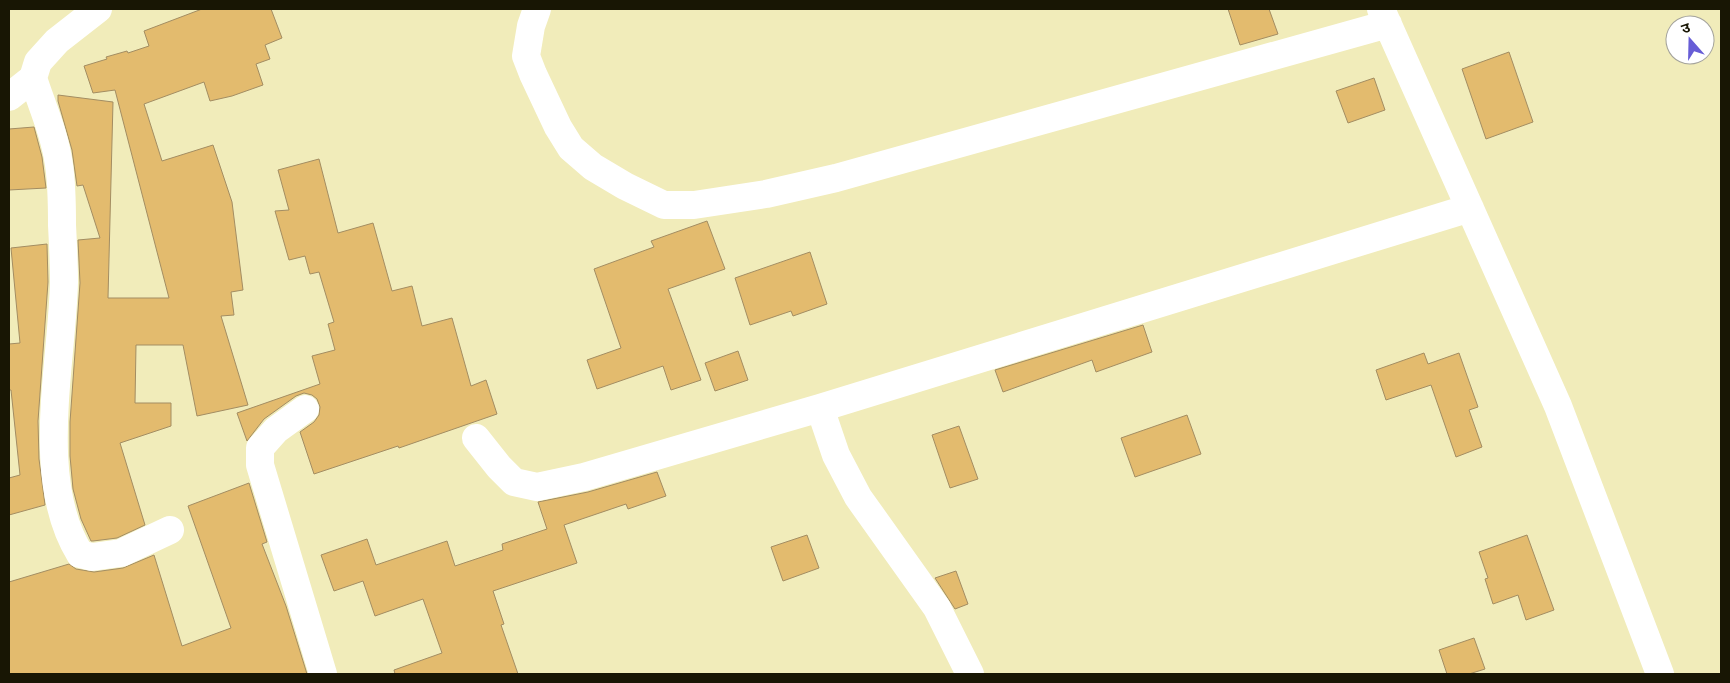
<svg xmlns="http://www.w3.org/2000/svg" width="1730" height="683" viewBox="0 0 1730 683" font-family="Karla,'Noto Sans Devanagari',sans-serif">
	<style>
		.building { fill: #e3bb6e; stroke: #a38d62 }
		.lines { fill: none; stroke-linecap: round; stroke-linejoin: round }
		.street { stroke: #fff; stroke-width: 28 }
	</style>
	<rect width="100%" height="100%" fill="#f1ecba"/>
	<path class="building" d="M 202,9 L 271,9 L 282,38 L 265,45 L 270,59 L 256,64 L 263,85 L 232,96 L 210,101 L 204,82 L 144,104 L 162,161 L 213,145 L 232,202 L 243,290 L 231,292 L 234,315 L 221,316 L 248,405 L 197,416 L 183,345 L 136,345 L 135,403 L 171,403 L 171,426 L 120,443 L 145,525 L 117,538 L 93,541 L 91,541 L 81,519 L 73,489 L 70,456 L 70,422 L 80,283 L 78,240 L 100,238 L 83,185 L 77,186 L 72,150 L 58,101 L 58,95 L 113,102 L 108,298 L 169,298 L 115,90 L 93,93 L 84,66 L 107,59 L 106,57 L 127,51 L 128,53 L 149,46 L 144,31 Z
		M 1228,9 L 1269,9 L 1278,34 L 1240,45 Z
		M 1509,52 L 1533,122 L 1486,139 L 1462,69 Z
		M 1374,78 L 1385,110 L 1348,123 L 1336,91 Z
		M 34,127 L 42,157 L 46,188 L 9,190 L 9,129 Z
		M 319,159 L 338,233 L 373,223 L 392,291 L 412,286 L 422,326 L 452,318 L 471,386 L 486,380 L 497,414 L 399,448 L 398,446 L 314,474 L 300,432 L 314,422 L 319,415 L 320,407 L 317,399 L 312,395 L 304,393 L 296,396 L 264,419 L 247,441 L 237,413 L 320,384 L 312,356 L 335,350 L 328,324 L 334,322 L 319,272 L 310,274 L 305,256 L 289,260 L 275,211 L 289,210 L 278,170 Z
		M 707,221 L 725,269 L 668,289 L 701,380 L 671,390 L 663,366 L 597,389 L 587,360 L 621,348 L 594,269 L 654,247 L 651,241 Z
		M 47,244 L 48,282 L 38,421 L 39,459 L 45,505 L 9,515 L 9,478 L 20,475 L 11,390 L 9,390 L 9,344 L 20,343 L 11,248 Z
		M 810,252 L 827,304 L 793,316 L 791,311 L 750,325 L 735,278 Z
		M 1143,325 L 1152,352 L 1096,372 L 1092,360 L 1003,392 L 995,370 Z
		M 738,351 L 748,380 L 715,391 L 705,363 Z
		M 1424,353 L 1428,364 L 1459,353 L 1478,407 L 1469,410 L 1482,447 L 1456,457 L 1431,385 L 1386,400 L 1376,370 Z
		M 1187,415 L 1201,454 L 1135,477 L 1121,438 Z
		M 959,426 L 978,479 L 950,488 L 932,435 Z
		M 657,472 L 666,496 L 628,509 L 626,504 L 564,525 L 577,563 L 493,591 L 504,624 L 501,625 L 518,674 L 395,674 L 394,670 L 442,653 L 423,599 L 375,616 L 363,581 L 334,591 L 321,555 L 367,539 L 376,565 L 447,541 L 455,566 L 503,550 L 502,544 L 547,529 L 538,502 L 588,492 Z
		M 249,483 L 267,542 L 262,544 L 286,606 L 307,674 L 9,674 L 9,582 L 69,564 L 76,569 L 94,572 L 123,568 L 154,555 L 182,646 L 231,628 L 188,506 Z
		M 807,535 L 819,568 L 783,581 L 771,547 Z
		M 1527,535 L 1554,610 L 1526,620 L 1518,595 L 1493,604 L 1485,579 L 1488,578 L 1479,552 Z
		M 956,571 L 968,604 L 955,609 L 935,578 Z
		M 1474,638 L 1485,669 L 1469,674 L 1447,674 L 1439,650 Z"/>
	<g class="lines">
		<path class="street" d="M 537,9 L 531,26 L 526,56 L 533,74 L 558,127 L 571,148 L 593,167 L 625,186 L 664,205 L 694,205 L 766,194 L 836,178 L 1388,24
			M 1381,9 L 1558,406 L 1660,674
			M 33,78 C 42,106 55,135 59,165 C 62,185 62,205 62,225 C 63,244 64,263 64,282 C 62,365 34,480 80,554 L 92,557 L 121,553 L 170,530
			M 9,97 L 33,78 L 38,62 L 57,41 L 98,9
			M 820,408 L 836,455 L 858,497 L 937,608 L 970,674
			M 305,409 L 276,430 L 260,448 L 260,465 L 323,674
			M 476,438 L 499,467 L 514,482 L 537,487 L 584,477 L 820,408 L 1470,208"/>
	</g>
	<rect width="1730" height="683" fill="none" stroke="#181604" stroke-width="20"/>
	<g transform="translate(1690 40) rotate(340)"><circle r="24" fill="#ffffff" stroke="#a3a29b"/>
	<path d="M0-4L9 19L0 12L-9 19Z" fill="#675dd6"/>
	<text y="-8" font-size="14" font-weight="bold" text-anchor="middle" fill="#181604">उ</text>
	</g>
</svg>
